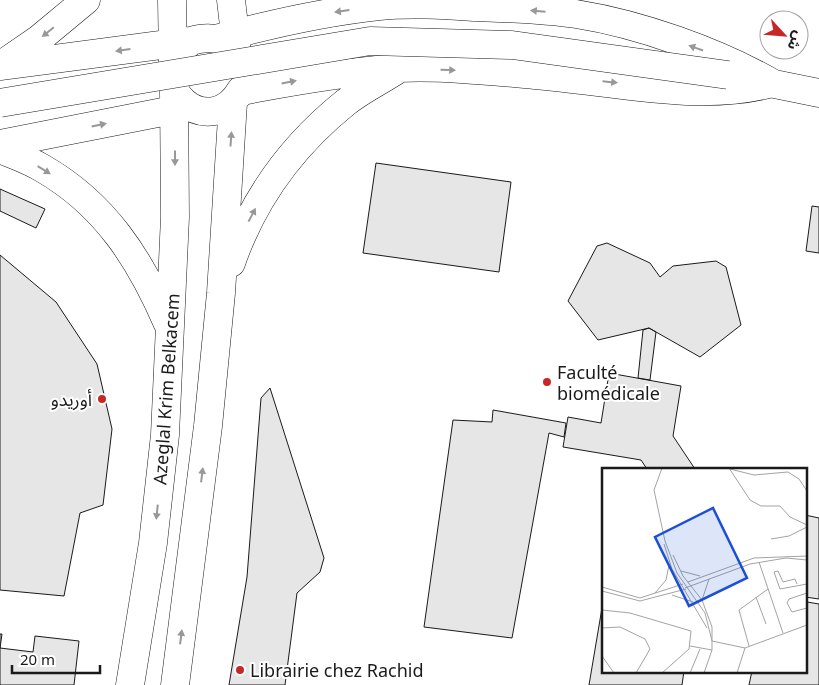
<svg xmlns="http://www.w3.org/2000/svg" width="819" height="685" viewBox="0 0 819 685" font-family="'Noto Sans','Noto Sans Arabic',sans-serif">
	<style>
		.building { fill: #e6e6e6; stroke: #1a1a1a }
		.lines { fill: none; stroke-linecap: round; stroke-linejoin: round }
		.major-casing { stroke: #1a1a1a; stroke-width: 29 }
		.major { stroke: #fff; stroke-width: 28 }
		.major-bridge-casing { stroke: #1a1a1a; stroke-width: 29; stroke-linecap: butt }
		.major-bridge { stroke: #fff; stroke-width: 28 }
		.oneway { fill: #989898 }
		.poi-dot { fill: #c62828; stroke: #fff; stroke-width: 2 }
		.labels { text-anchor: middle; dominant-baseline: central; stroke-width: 4; stroke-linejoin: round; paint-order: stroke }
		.poi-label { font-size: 18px; fill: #1a1a1a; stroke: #fff; text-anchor: start }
		.street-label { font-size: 18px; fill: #1a1a1a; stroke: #fff }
		.inset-road { fill: none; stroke: #a3a3a3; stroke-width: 1 }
		.view { fill: #1d4ed8; fill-opacity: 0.15; stroke: #1d4ed8; stroke-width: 2.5 }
		.inset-edge { fill: none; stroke: #1a1a1a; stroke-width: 2.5 }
	</style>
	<rect width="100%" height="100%" fill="#fff"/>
	<path class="building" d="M 376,163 L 511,182 L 499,272 L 363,253 Z
		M 0,189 L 45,209 L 36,228 L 0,211 Z
		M 812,206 L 819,207 L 819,253 L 806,251 Z
		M 607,243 L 650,263 L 660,277 L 673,266 L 716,261 L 726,267 L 741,325 L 700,357 L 649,328 L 598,340 L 568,301 L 597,246 Z
		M 0,255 L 56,302 L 97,364 L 112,429 L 103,505 L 80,513 L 64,596 L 0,590 Z
		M 649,328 L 656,332 L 650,380 L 638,378 L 643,330 Z
		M 609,373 L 681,386 L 673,436 L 695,469 L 647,469 L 641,460 L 563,447 L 568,417 L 601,423 Z
		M 270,388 L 324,558 L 320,572 L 297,593 L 285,685 L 229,685 L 247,577 L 261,398 Z
		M 493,410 L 566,423 L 564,437 L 549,433 L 512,638 L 424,627 L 453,420 L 492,422 Z
		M 805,515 L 819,518 L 819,599 L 805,597 Z
		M 603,602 L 603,671 L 684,671 L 682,685 L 589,685 Z
		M 807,602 L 819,604 L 819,685 L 749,685 L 752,671 L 805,671 Z
		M 0,634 L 2,634 L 0,648 L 33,652 L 35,636 L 79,641 L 74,685 L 0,685 Z"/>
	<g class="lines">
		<defs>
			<path id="major" d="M 172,0 L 173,61
				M 231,0 L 237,51
				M 216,39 C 270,24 324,12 379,6 C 411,3 443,5 474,7 C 508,8 543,9 576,14 C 639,24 716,51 772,83
				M 191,41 C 137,85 210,144 241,90
				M 4,63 L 39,39 L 86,0
				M 0,66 L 191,41 C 205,37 219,36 231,47
				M 755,80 L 819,93
				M 241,91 C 293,81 345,72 398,68 C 442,66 491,71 535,75 C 610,81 700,103 772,83
				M 0,144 L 188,107
				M 0,149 C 14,155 29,160 42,168 C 105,204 140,259 168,324
				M 231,263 C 253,199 293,145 345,103 C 360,91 378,82 394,72
				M 130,685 L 153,543 L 165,435 L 175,217 L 174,92
				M 175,685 L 208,426 L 221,293 L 233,102"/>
		</defs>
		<use href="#major" class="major-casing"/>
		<use href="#major" class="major"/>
		<defs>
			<path id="major-bridge" d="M 0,103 L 370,41 L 512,45 L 728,75"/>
		</defs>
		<use href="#major-bridge" class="major-bridge-casing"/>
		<use href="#major-bridge" class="major-bridge"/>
	</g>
	<defs><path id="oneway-solid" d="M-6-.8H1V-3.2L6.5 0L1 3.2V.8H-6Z" transform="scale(1.25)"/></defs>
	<g class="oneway">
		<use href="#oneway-solid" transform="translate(342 11) rotate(172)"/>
		<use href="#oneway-solid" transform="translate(538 11) rotate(-175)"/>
		<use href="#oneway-solid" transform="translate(48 32) rotate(141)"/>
		<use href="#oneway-solid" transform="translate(696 48) rotate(-161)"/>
		<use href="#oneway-solid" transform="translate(123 50) rotate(172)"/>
		<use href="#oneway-solid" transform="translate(448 70) rotate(2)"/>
		<use href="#oneway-solid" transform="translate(289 82) rotate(-11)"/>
		<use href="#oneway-solid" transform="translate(610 82) rotate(6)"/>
		<use href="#oneway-solid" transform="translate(99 125) rotate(-12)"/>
		<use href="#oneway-solid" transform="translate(231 139) rotate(-86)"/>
		<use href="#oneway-solid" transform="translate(175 158) rotate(90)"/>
		<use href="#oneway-solid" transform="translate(44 170) rotate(31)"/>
		<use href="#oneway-solid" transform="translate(252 215) rotate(-62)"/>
		<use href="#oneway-solid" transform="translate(202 475) rotate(-83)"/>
		<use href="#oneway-solid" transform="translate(157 512) rotate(96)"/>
		<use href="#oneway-solid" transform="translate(181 637) rotate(-83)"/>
	</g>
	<g class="poi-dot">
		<circle cx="547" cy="382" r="5"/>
		<circle cx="102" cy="399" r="5"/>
		<circle cx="240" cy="670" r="5"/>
	</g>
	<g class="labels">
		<g class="poi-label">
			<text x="557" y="372">Faculté<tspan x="557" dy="21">biomédicale</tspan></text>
			<text x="92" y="399" text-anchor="end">أوريدو</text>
			<text x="250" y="670">Librairie chez Rachid</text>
		</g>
		<g class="street-label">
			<text transform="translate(166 389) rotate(-86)">Azeglal Krim Belkacem</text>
		</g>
	</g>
	<g transform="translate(602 468)">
		<rect width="205" height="205" fill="#fff"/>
		<path class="inset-road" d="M 60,0 L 52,22 L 63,73 L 75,105 L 103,145 L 110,173M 127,0 L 148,32 L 159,38 L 178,38 L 188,49 L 205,57M 128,1 L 152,7 L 186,4 L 197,11 L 205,23M 169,71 L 187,68 L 205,59M 62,76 L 70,101 L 105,160M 71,87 L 81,108 L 100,132 L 110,159 L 110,182 L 102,205M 157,94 L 181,165M 79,103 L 98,108M 86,114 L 152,90 L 205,88M 195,116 L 193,111 L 181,114 L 176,103 L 172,104 L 178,121 L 205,116M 0,119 L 38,130 L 81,116M 83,120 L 148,96 L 184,90 L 205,92M 0,123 L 38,133 L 84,121M 53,125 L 64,112 L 67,97M 205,125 L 187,131 L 185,135 L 190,144 L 205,140M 70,127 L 91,134M 154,129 L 164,156M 100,132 L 107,111M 0,142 L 28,145 L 89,163 L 87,181 L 60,205M 0,160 L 18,159 L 43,171 L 48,181 L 34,205M 110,173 L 143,180 L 205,157M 88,178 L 110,182M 147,178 L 137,142 L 166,121M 0,188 L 12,205M 88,205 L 98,181M 135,205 L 143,180"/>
		<path class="view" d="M 111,40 L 145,110 L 87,138 L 53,69 Z"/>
		<rect width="205" height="205" class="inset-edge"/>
	</g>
	<g transform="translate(784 35) rotate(116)"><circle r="24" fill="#ffffff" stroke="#a3a3a3"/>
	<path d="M0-4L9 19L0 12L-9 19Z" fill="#c62828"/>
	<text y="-8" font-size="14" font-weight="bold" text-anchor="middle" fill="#1a1a1a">ش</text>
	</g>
	<path d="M12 665v8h88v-8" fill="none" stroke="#1a1a1a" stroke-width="2.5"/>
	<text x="20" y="665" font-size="15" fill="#1a1a1a" stroke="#ffffff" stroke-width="4" paint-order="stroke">20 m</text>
</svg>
